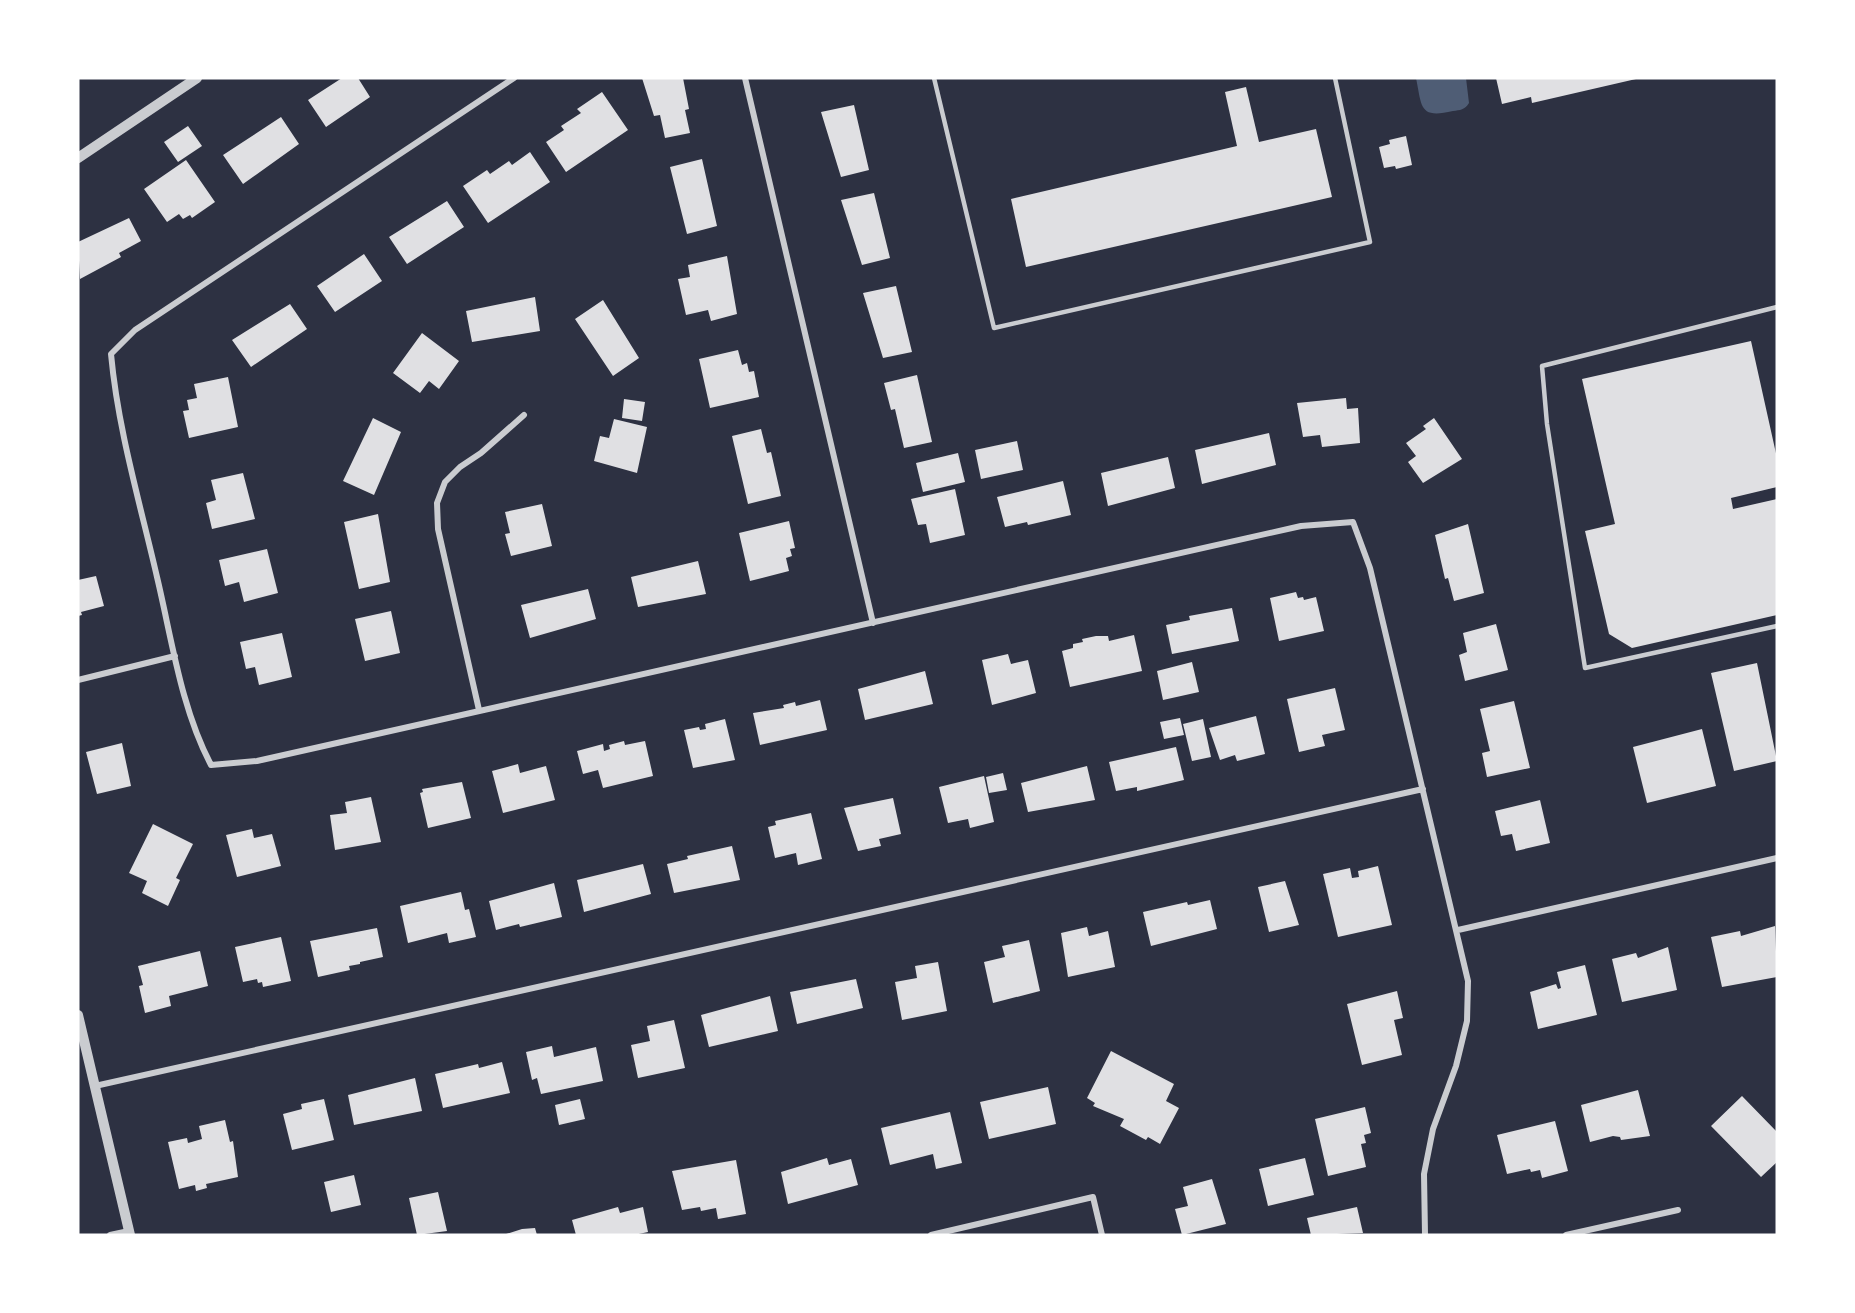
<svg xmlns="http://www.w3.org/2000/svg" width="1855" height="1313" viewBox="0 0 1855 1313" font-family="Arial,sans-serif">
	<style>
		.water { fill: #4f5d75 }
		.building { fill: #e0e0e3 }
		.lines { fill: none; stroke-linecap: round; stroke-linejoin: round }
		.service { stroke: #caccd0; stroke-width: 4.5 }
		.minor { stroke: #caccd0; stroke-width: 6 }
		.tertiary { stroke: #caccd0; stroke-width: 10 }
	</style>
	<rect width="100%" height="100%" fill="#2d3142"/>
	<path class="water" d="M 1416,78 L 1466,78 L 1469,103 C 1465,110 1460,110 1453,111 C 1419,119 1422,107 1416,78 Z"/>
	<path class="building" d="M 342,78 L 358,78 L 370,97 L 326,127 L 308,100 Z
		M 642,78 L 683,78 L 689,109 L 685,110 L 690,133 L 665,138 L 660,115 L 654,116 Z
		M 1496,78 L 1636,78 L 1636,79 L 1532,103 L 1531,97 L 1502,104 Z
		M 1246,87 L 1259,142 L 1316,129 L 1332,197 L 1026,267 L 1011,199 L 1237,146 L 1225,92 Z
		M 602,92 L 628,130 L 566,172 L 546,142 L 564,130 L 561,126 L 581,113 L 577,109 Z
		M 854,105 L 869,170 L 841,177 L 821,112 Z
		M 281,117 L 299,144 L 243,184 L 223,155 Z
		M 188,126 L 202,146 L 178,162 L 164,142 Z
		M 1406,136 L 1412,165 L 1396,169 L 1395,166 L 1384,168 L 1379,147 L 1390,144 L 1389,140 Z
		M 530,152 L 550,182 L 488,223 L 463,186 L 487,170 L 490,174 L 509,161 L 512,165 Z
		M 702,159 L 717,226 L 687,234 L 670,167 Z
		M 186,160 L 215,202 L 192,218 L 190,215 L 183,219 L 179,214 L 167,222 L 144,189 Z
		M 874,193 L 890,258 L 862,265 L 841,200 Z
		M 447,201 L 464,227 L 407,264 L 389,237 Z
		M 129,218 L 141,241 L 119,253 L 121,257 L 80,279 L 78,242 Z
		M 364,254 L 382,281 L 335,312 L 317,286 Z
		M 727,256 L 737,314 L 711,321 L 708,310 L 686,315 L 678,279 L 690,277 L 688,265 Z
		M 896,286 L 912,352 L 883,358 L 863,293 Z
		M 535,297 L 540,331 L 472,342 L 466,311 Z
		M 603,300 L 639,358 L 613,376 L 575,319 Z
		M 290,304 L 307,329 L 251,367 L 232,340 Z
		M 422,333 L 459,361 L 439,389 L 429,381 L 420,393 L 393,373 Z
		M 1751,341 L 1777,458 L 1777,487 L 1731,498 L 1733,509 L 1777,499 L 1777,615 L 1632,648 L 1609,634 L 1585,531 L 1615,524 L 1582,379 Z
		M 738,350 L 742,365 L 747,363 L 749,372 L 754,371 L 759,397 L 710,408 L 699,359 Z
		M 917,375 L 932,442 L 904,448 L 895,409 L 891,410 L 884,383 Z
		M 228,377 L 238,427 L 189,438 L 183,411 L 189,410 L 187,400 L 197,398 L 194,384 Z
		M 1346,398 L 1347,409 L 1358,408 L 1360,443 L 1322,447 L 1320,435 L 1303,437 L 1297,403 Z
		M 624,399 L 645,402 L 642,421 L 622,418 Z
		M 373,418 L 401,432 L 374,495 L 343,481 Z
		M 1434,418 L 1462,459 L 1423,483 L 1408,462 L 1416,456 L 1406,443 L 1426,429 L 1423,426 Z
		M 614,419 L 647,427 L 637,473 L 594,461 L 600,436 L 609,438 Z
		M 761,429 L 767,453 L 771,452 L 781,496 L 748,504 L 732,436 Z
		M 1269,433 L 1276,465 L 1202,484 L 1195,450 Z
		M 1017,441 L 1023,470 L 981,479 L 975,450 Z
		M 958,453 L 965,482 L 923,492 L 916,463 Z
		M 1168,457 L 1175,488 L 1108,506 L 1101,473 Z
		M 243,473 L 255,519 L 212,529 L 206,503 L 216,500 L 211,480 Z
		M 1063,481 L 1071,515 L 1028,525 L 1027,522 L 1005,527 L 997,497 Z
		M 955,489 L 965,535 L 930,543 L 926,524 L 918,525 L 911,499 Z
		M 542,504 L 552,546 L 511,556 L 505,534 L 510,533 L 505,512 Z
		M 378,514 L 390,582 L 359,589 L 344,522 Z
		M 789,521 L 795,548 L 790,549 L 792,556 L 786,558 L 789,571 L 750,581 L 739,533 Z
		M 1468,524 L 1484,593 L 1454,601 L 1448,578 L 1445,579 L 1435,535 Z
		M 267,549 L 278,593 L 244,602 L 239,582 L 225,586 L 219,560 Z
		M 698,561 L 706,594 L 638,607 L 631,577 Z
		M 96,576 L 104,606 L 81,612 L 82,615 L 78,616 L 78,580 Z
		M 588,589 L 596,619 L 530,638 L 521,605 Z
		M 1296,592 L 1298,598 L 1303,597 L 1304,600 L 1316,597 L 1324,631 L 1279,641 L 1270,598 Z
		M 1232,608 L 1239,641 L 1172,654 L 1166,625 L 1190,620 L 1189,616 Z
		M 391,611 L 400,653 L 365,661 L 355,619 Z
		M 1496,624 L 1508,670 L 1465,681 L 1459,655 L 1467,652 L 1463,633 Z
		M 282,633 L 292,677 L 259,685 L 255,667 L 246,669 L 240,642 Z
		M 1134,635 L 1142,671 L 1070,687 L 1062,651 L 1073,648 L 1073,644 L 1083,642 L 1082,639 L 1096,636 L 1108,636 L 1109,641 Z
		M 1008,654 L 1011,664 L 1028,660 L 1036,693 L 992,705 L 982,660 Z
		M 1192,662 L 1199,692 L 1163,700 L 1157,671 Z
		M 1757,663 L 1777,761 L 1734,771 L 1711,673 Z
		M 925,671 L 933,704 L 865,720 L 858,689 Z
		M 1335,688 L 1345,730 L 1322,735 L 1325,746 L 1299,752 L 1287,699 Z
		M 820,700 L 827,730 L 760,745 L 753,713 L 784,708 L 783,705 L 795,702 L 796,706 Z
		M 1514,701 L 1530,768 L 1487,777 L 1482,753 L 1490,751 L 1480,709 Z
		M 1256,716 L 1265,754 L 1237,761 L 1235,755 L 1220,760 L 1209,728 Z
		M 1180,718 L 1184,735 L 1164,739 L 1160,722 Z
		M 725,719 L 735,760 L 693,768 L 684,730 L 699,727 L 700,730 L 706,729 L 705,724 Z
		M 1203,719 L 1211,757 L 1192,761 L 1183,724 Z
		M 1702,729 L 1716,786 L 1647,803 L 1633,747 Z
		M 624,741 L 625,745 L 645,741 L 653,776 L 603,788 L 598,770 L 583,774 L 577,751 L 603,744 L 604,751 L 610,749 L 609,745 Z
		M 122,743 L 131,786 L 97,794 L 86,752 Z
		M 1176,747 L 1184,780 L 1137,791 L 1137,787 L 1116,791 L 1109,762 Z
		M 518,764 L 520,773 L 546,766 L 555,800 L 503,813 L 492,771 Z
		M 1087,766 L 1095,800 L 1028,812 L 1021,783 Z
		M 1003,773 L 1007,790 L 989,793 L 986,777 Z
		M 984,776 L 994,822 L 970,828 L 968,819 L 948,823 L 939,787 Z
		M 462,782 L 471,818 L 428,828 L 420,793 L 423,792 L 422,789 Z
		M 371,797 L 381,842 L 335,850 L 330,815 L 347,813 L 345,802 Z
		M 893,798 L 901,834 L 879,839 L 881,846 L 858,851 L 844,808 Z
		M 1540,800 L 1550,843 L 1516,851 L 1512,834 L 1501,836 L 1495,811 Z
		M 811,813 L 822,859 L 798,865 L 796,853 L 775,858 L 768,827 L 776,825 L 775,821 Z
		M 153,824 L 193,844 L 176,878 L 180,880 L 168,906 L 142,893 L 147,881 L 129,873 Z
		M 252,829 L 254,838 L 272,834 L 281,866 L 237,877 L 226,835 Z
		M 732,846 L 740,880 L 674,893 L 667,864 L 688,859 L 687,856 Z
		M 643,864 L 651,894 L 584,912 L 577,880 Z
		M 1378,866 L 1392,925 L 1338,937 L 1323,874 L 1350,868 L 1352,878 L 1359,877 L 1358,871 Z
		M 1285,881 L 1299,925 L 1269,932 L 1258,887 Z
		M 554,883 L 562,917 L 520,927 L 519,924 L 496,930 L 489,901 Z
		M 461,892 L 465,910 L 469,909 L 476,937 L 449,943 L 447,933 L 408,943 L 400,906 Z
		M 1210,900 L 1217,929 L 1151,946 L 1143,912 L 1187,902 L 1188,905 Z
		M 1775,926 L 1777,977 L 1722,987 L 1711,937 L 1740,931 L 1741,936 Z
		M 1087,927 L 1089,936 L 1108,931 L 1115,967 L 1068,977 L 1061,933 Z
		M 377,928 L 383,957 L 360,962 L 360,964 L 349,966 L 350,970 L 318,977 L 310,941 Z
		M 281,937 L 291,981 L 263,987 L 262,982 L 258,983 L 257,979 L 243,982 L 235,947 Z
		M 1029,940 L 1040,991 L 993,1003 L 984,962 L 1005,957 L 1002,946 Z
		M 1668,947 L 1677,990 L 1622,1002 L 1612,959 L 1636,953 L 1638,958 Z
		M 200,951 L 208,986 L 169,996 L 171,1006 L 145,1013 L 139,986 L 143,985 L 138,966 Z
		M 938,962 L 947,1011 L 902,1020 L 895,982 L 917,978 L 915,966 Z
		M 1585,965 L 1597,1015 L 1538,1029 L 1530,992 L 1556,984 L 1558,989 L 1561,988 L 1557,972 Z
		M 856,979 L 863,1008 L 797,1024 L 790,992 Z
		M 1397,991 L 1403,1018 L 1394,1020 L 1402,1055 L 1362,1065 L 1347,1004 Z
		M 770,996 L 778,1031 L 709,1047 L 701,1015 Z
		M 674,1020 L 685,1068 L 638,1078 L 631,1045 L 650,1041 L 647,1026 Z
		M 552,1046 L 554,1057 L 596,1047 L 603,1081 L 541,1094 L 537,1078 L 532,1080 L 526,1052 Z
		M 1111,1051 L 1174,1084 L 1166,1101 L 1179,1108 L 1160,1144 L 1148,1137 L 1146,1140 L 1120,1126 L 1124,1119 L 1093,1106 L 1095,1103 L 1087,1098 Z
		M 502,1062 L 510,1093 L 443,1108 L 435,1074 L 478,1064 L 479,1068 Z
		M 415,1078 L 422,1111 L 354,1125 L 348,1095 Z
		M 1048,1087 L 1056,1124 L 989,1139 L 980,1102 Z
		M 1638,1090 L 1650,1136 L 1621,1140 L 1620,1137 L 1613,1136 L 1590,1142 L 1581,1105 Z
		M 1742,1096 L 1777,1132 L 1777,1162 L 1761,1177 L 1711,1126 Z
		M 324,1099 L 334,1140 L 292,1150 L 283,1114 L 302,1109 L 301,1104 Z
		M 580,1099 L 585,1119 L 559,1125 L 555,1105 Z
		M 1365,1107 L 1371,1133 L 1364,1135 L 1366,1143 L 1361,1144 L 1366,1167 L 1328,1176 L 1315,1119 Z
		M 950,1112 L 962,1163 L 936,1169 L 933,1154 L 890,1165 L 881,1128 Z
		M 225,1120 L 230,1142 L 233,1141 L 238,1177 L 206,1184 L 207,1188 L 196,1191 L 195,1185 L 179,1189 L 168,1142 L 187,1138 L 188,1143 L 202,1139 L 199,1126 Z
		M 1555,1121 L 1568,1171 L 1542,1178 L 1540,1170 L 1531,1172 L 1530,1169 L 1507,1174 L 1497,1135 Z
		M 827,1158 L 829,1165 L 851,1159 L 858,1185 L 788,1204 L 781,1172 Z
		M 1305,1158 L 1314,1195 L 1268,1206 L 1259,1169 Z
		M 736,1160 L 746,1214 L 718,1219 L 716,1208 L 701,1211 L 700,1207 L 682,1210 L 672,1171 Z
		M 354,1175 L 361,1205 L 331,1212 L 324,1182 Z
		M 1212,1179 L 1226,1224 L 1182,1235 L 1175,1209 L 1188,1206 L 1183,1187 Z
		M 438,1192 L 447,1231 L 417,1235 L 409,1198 Z
		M 618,1207 L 620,1213 L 643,1207 L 648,1232 L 634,1235 L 576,1235 L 572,1220 Z
		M 1357,1207 L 1363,1233 L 1311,1235 L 1307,1218 Z
		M 535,1228 L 537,1235 L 503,1235 L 522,1229 Z"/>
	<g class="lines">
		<path class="service" d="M 934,78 L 994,328 L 1370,242 L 1335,78
			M 1777,307 L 1542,366 L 1547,424 L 1585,668 L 1777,626"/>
		<path class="minor" d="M 514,78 L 135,330 L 111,354 C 118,430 140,503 157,577 C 172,640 181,708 211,765 L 257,761 L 1301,526 L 1353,522 L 1370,568 L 1468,981 L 1467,1021 L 1456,1066 L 1433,1129 L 1424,1174 L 1425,1235
			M 745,78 L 873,623
			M 78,680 L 175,656
			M 479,710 L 438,529 L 437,503 L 445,482 L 460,467 L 481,453 L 524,415
			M 1458,930 L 1777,858
			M 95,1086 L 1423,789
			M 110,1235 L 129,1231
			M 931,1235 L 1093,1197 L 1102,1235
			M 1566,1235 L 1678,1210"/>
		<path class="tertiary" d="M 78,158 L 197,78
			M 78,1015 L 130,1235"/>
	</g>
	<rect width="1855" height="1313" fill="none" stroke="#ffffff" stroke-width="159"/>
</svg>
